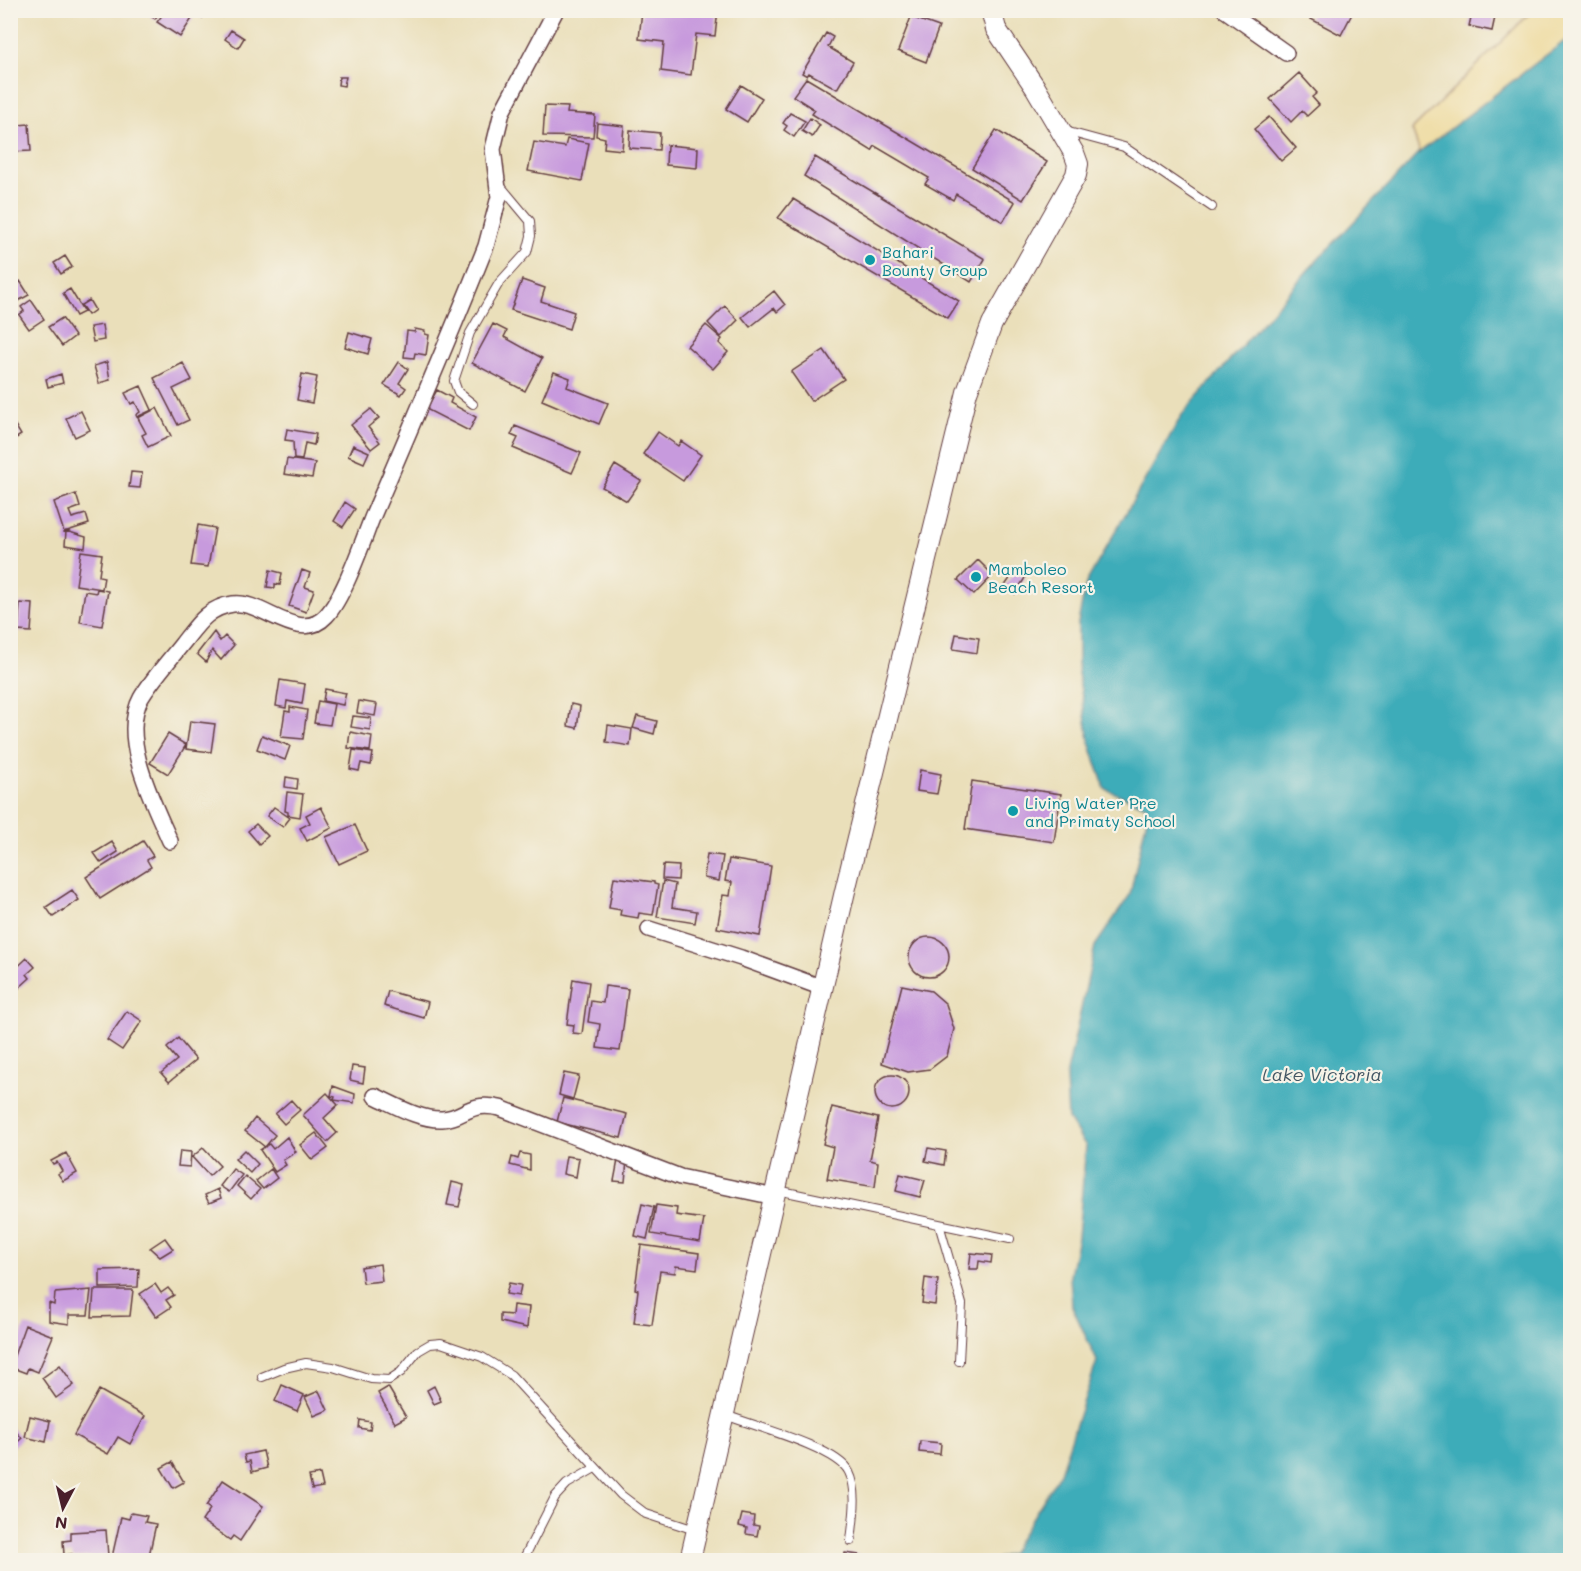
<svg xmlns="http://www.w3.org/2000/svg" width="1581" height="1571" viewBox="0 0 1581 1571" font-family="Mali,sans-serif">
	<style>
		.sand { fill: #eeda9e; stroke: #9c7c64; stroke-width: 1.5 }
		.water { fill: #3cacb9; stroke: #436672; stroke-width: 1.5 }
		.building { fill: #c79add }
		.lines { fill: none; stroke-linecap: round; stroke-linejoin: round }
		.service-casing { stroke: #623c40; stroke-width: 10 }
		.minor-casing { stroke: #623c40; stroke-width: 18 }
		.tertiary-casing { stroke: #623c40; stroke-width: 22 }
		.service { stroke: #fff; stroke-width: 8 }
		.minor { stroke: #fff; stroke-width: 15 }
		.tertiary { stroke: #fff; stroke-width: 20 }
		.culture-dot { fill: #0f9aa8; stroke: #f7f3e8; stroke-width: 2 }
		.labels { text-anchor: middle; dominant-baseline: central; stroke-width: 4.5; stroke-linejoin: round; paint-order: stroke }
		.culture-label { font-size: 16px; fill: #0d838f; stroke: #f7f3e8; text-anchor: start }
		.water-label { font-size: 18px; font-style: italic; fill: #445764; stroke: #f7f3e8 }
	</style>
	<rect width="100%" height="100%" fill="#f7f3e8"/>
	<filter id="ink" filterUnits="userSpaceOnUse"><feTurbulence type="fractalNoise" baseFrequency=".0167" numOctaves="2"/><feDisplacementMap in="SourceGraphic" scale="12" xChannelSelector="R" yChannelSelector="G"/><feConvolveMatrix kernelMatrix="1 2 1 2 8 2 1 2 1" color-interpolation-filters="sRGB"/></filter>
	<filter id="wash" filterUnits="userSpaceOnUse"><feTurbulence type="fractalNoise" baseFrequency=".008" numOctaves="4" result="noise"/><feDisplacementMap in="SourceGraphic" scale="24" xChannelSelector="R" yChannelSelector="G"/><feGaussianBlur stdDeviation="1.35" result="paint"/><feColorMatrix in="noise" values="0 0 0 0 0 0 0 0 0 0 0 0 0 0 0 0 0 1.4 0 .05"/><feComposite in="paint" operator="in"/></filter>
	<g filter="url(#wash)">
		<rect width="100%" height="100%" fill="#eadfba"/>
		<path class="sand" d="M 1532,11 L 1570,11 L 1570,37 L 1420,152 L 1412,130 Z"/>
		<path class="water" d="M 1570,37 L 1570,1560 L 994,1560 L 1011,1553 L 1060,1473 L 1097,1361 L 1072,1306 L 1070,1276 L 1078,1237 L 1086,1146 L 1068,1119 L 1066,1077 L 1095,946 L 1130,895 L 1147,817 L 1146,806 L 1105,789 L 1090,745 L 1078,673 L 1078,623 L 1086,583 L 1182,415 L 1308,270 L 1420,152 Z"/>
		<g id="blocks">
			<path class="building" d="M 142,10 L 161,10 L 155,19 Z
				M 166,10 L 207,10 L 202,18 L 195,14 L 180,37 L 157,22 Z
				M 642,10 L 718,10 L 715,36 L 696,34 L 691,75 L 661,71 L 664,42 L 639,39 Z
				M 1313,10 L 1354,10 L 1341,35 L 1309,18 Z
				M 1472,13 L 1495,17 L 1492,31 L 1469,26 Z
				M 911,17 L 939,27 L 926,62 L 898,51 Z
				M 231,30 L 244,38 L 238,48 L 225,39 Z
				M 826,33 L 833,37 L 828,47 L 853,62 L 837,89 L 809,73 L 807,76 L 802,73 Z
				M 1299,73 L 1317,93 L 1312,97 L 1319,105 L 1307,116 L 1302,111 L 1291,122 L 1270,99 Z
				M 339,77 L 346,77 L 344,86 L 338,85 Z
				M 806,78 L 1015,202 L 1003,222 L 956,194 L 953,200 L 925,184 L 929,178 L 875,146 L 872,151 L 812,114 L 815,110 L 793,96 Z
				M 741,85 L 762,98 L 747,122 L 726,109 Z
				M 545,106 L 568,107 L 567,113 L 595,115 L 593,137 L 543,136 Z
				M 790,113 L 805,121 L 794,137 L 784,130 L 787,126 L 783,123 Z
				M 10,114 L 17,114 L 18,125 L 29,124 L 31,151 L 10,152 Z
				M 1269,117 L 1296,148 L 1281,161 L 1254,129 Z
				M 810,118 L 820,125 L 812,137 L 802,131 Z
				M 597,123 L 624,126 L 622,150 L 604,148 L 605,138 L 596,136 Z
				M 630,130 L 660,133 L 659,150 L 629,148 Z
				M 996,130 L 1047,162 L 1023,200 L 972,168 Z
				M 567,139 L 589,143 L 582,181 L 528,171 L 534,142 L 565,147 Z
				M 667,145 L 698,148 L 697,168 L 666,165 Z
				M 815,157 L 985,259 L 971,282 L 804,176 Z
				M 793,199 L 959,301 L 948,318 L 778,218 Z
				M 65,256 L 72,267 L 61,274 L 54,263 Z
				M 522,280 L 545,288 L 541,301 L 574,312 L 569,329 L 511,310 Z
				M 20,281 L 29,295 L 18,301 L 10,287 Z
				M 70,289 L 84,312 L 76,316 L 63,293 Z
				M 774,291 L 785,305 L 777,312 L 774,308 L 750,327 L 742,317 Z
				M 31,300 L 44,319 L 29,329 L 19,315 L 24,311 L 21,307 Z
				M 89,300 L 95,310 L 88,315 L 81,305 Z
				M 725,306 L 738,320 L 721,337 L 708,323 Z
				M 62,318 L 75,336 L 62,346 L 48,327 Z
				M 493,324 L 507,331 L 504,337 L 542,358 L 525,391 L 472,363 Z
				M 102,325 L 104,340 L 93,342 L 90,327 Z
				M 706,325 L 722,339 L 719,343 L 728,352 L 713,369 L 687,346 Z
				M 415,329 L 425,331 L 425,334 L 429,335 L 426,355 L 415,353 L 414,358 L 404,357 L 407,331 L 415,332 Z
				M 349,332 L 372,339 L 368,354 L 345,347 Z
				M 824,350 L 844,379 L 811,401 L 791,372 Z
				M 107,362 L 110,380 L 99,383 L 94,366 Z
				M 399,362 L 408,369 L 399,383 L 406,388 L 401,395 L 384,385 Z
				M 183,363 L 192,380 L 173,389 L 189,420 L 178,425 L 154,378 Z
				M 554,372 L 570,378 L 567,387 L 608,403 L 599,424 L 542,400 Z
				M 61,374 L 63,383 L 48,387 L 46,379 Z
				M 302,374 L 317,377 L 312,403 L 297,400 Z
				M 141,386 L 152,410 L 137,417 L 136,415 L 140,412 L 135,402 L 131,404 L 125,393 Z
				M 437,390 L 452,398 L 450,403 L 476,417 L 469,431 L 426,409 Z
				M 157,408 L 171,436 L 148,447 L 142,435 L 146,433 L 138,418 Z
				M 371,409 L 379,418 L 368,427 L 380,442 L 371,449 L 351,425 Z
				M 81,411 L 90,430 L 75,437 L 66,418 Z
				M 10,417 L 21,435 L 10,442 Z
				M 515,426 L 581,453 L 572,473 L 513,448 L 518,438 L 511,435 Z
				M 287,429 L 316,434 L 314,445 L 305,443 L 302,460 L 294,459 L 293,441 L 285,440 Z
				M 658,432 L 678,446 L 681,441 L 701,455 L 683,481 L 643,454 Z
				M 353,445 L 369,452 L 364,463 L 348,456 Z
				M 287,459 L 315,463 L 312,478 L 284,474 Z
				M 615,465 L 641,481 L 627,501 L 602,487 Z
				M 131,472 L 142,473 L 140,488 L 129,487 Z
				M 76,494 L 80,507 L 69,511 L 72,518 L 86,514 L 89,524 L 64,532 L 54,502 Z
				M 345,502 L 355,509 L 343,527 L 334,521 Z
				M 198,525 L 215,528 L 208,567 L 191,565 Z
				M 66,531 L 86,537 L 85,548 L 65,545 Z
				M 81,551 L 102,554 L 99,576 L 104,577 L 102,589 L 76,585 Z
				M 978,560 L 993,575 L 974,595 L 958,580 Z
				M 270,570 L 282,573 L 280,585 L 275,584 L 275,588 L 267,587 Z
				M 302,570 L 310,573 L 305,587 L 314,590 L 306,612 L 289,606 Z
				M 1015,571 L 1025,578 L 1015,594 L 1004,587 Z
				M 97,589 L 108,591 L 102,626 L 80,622 L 85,591 L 96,593 Z
				M 20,603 L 33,604 L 31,632 L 18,631 Z
				M 214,632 L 220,641 L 225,636 L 234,645 L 221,660 L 212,650 L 206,662 L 197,654 Z
				M 956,634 L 979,638 L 977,653 L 953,649 Z
				M 280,680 L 305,684 L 302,704 L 287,701 L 286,708 L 276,706 Z
				M 325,689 L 346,693 L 343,705 L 323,701 Z
				M 318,701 L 334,704 L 330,725 L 314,723 Z
				M 359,701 L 377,704 L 375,716 L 357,713 Z
				M 571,704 L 580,706 L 577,728 L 568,726 Z
				M 290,707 L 307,710 L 303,739 L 281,737 L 285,711 L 290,712 Z
				M 353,716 L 371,718 L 370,730 L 351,727 Z
				M 637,716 L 657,721 L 654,734 L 633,728 Z
				M 190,721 L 215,724 L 211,752 L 186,749 Z
				M 608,725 L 632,729 L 630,746 L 606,742 Z
				M 350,732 L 372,736 L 370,751 L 348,748 Z
				M 168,734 L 186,745 L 168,774 L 150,763 Z
				M 262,735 L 290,746 L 285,760 L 257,749 Z
				M 353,750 L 373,753 L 371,765 L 361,763 L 359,771 L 350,769 Z
				M 920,770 L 941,774 L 937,794 L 917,791 Z
				M 286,777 L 298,779 L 297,789 L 285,787 Z
				M 972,781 L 1061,794 L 1054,842 L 965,829 Z
				M 287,792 L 303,794 L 300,817 L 288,815 L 288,812 L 285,811 Z
				M 274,807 L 290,818 L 283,827 L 267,816 Z
				M 321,807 L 332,828 L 307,841 L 300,828 L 310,823 L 306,815 Z
				M 256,824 L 268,836 L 259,844 L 248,831 Z
				M 355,825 L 367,851 L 339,864 L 326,837 Z
				M 143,841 L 153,856 L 147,860 L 151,867 L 100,899 L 86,877 Z
				M 112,842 L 118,852 L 101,863 L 94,853 Z
				M 707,854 L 723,856 L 719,881 L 704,878 Z
				M 729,859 L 771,866 L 760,936 L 717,928 L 723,895 L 730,896 L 732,882 L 725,881 Z
				M 663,865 L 679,866 L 678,880 L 662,879 Z
				M 614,877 L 654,882 L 654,884 L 658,885 L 653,915 L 639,913 L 638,918 L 620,915 L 621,910 L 609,908 Z
				M 663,881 L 675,884 L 672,907 L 697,911 L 695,923 L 657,917 Z
				M 72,890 L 79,900 L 53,917 L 46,907 Z
				M909 957a20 20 0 1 1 40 0a20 20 0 1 1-40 0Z
				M 27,958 L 35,967 L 27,974 L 30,978 L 19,988 L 10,979 L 10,974 Z
				M 573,979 L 589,982 L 582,1034 L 573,1033 L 574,1025 L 567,1024 Z
				M 902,985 L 931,991 L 946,1004 L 954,1029 L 947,1056 L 930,1069 L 908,1072 L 882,1063 Z
				M 605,986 L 628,989 L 620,1051 L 597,1048 L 600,1024 L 588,1022 L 591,1001 L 603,1003 Z
				M 388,991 L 428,1002 L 424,1018 L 384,1006 Z
				M 127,1011 L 142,1021 L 122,1050 L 107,1040 Z
				M 178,1038 L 196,1060 L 169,1082 L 161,1073 L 177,1060 L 167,1048 Z
				M 352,1066 L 365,1068 L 363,1083 L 350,1080 Z
				M 564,1073 L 579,1076 L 573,1099 L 559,1095 Z
				M875 1092a17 17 0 1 1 34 0a17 17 0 1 1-34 0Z
				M 333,1086 L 355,1094 L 354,1103 L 334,1100 L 335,1097 L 331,1096 Z
				M 327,1093 L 338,1105 L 324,1118 L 337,1133 L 327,1142 L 303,1115 Z
				M 563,1098 L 627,1114 L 621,1138 L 557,1122 Z
				M 291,1100 L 300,1110 L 284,1124 L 275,1114 Z
				M 832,1107 L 878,1118 L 870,1160 L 878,1162 L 875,1187 L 827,1179 L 833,1147 L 823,1144 Z
				M 255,1118 L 275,1135 L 265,1147 L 245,1131 Z
				M 316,1133 L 328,1148 L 312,1160 L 300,1145 Z
				M 287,1137 L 296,1152 L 283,1160 L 286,1165 L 275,1172 L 260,1150 L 269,1144 L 273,1149 Z
				M 203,1148 L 220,1166 L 209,1176 L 192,1157 Z
				M 928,1148 L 946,1151 L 944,1165 L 925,1161 Z
				M 244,1150 L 258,1164 L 250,1173 L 235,1159 Z
				M 180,1151 L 191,1152 L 190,1167 L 178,1166 Z
				M 66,1153 L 77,1173 L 63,1181 L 58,1174 L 62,1171 L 57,1162 L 53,1164 L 51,1161 Z
				M 520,1153 L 530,1155 L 530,1170 L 510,1165 L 512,1157 L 518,1159 Z
				M 566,1156 L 579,1158 L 576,1177 L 563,1174 Z
				M 618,1160 L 627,1160 L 625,1182 L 614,1181 Z
				M 233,1169 L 242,1175 L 229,1192 L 220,1186 Z
				M 271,1169 L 277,1178 L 263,1189 L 256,1181 Z
				M 900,1174 L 925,1180 L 920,1197 L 896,1191 Z
				M 245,1176 L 260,1189 L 251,1199 L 237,1186 Z
				M 452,1182 L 464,1185 L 459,1207 L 447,1205 Z
				M 218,1189 L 221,1198 L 209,1203 L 205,1195 Z
				M 642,1204 L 654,1207 L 647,1239 L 635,1236 Z
				M 656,1205 L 677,1208 L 676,1215 L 704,1219 L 700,1242 L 651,1234 Z
				M 165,1238 L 173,1249 L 160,1257 L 150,1248 Z
				M 641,1245 L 699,1253 L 697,1269 L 676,1266 L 675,1273 L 660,1271 L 652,1325 L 634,1323 L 638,1290 L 635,1289 Z
				M 971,1253 L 992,1255 L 991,1263 L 979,1261 L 978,1269 L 969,1269 Z
				M 380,1264 L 382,1281 L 363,1283 L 361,1267 Z
				M 139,1269 L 138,1287 L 100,1288 L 100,1270 Z
				M 925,1278 L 938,1280 L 935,1305 L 922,1303 Z
				M 509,1283 L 521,1285 L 519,1296 L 506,1294 Z
				M 155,1284 L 161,1293 L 168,1288 L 174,1295 L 166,1300 L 171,1307 L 156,1317 L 140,1294 Z
				M 91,1290 L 88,1315 L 69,1315 L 69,1324 L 49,1321 L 49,1303 L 54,1305 L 55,1293 Z
				M 94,1290 L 133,1290 L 130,1316 L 92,1317 Z
				M 513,1305 L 529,1307 L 527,1328 L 500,1322 L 500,1314 L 512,1315 Z
				M 25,1325 L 53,1336 L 38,1372 L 28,1368 L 26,1373 L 10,1367 Z
				M 60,1365 L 74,1385 L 56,1398 L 42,1378 Z
				M 282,1385 L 304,1395 L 297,1411 L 275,1401 Z
				M 434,1386 L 441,1401 L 434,1404 L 427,1390 Z
				M 388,1387 L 406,1417 L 395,1423 L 378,1393 Z
				M 99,1390 L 145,1416 L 130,1444 L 118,1437 L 108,1454 L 74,1435 Z
				M 319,1391 L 328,1410 L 314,1416 L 305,1397 Z
				M 30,1416 L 50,1421 L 46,1442 L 25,1437 Z
				M 360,1420 L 371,1422 L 370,1430 L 359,1428 Z
				M 10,1426 L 22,1438 L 10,1449 Z
				M 920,1441 L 941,1443 L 940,1454 L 919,1452 Z
				M 263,1451 L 267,1468 L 252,1472 L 250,1461 L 246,1462 L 244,1455 Z
				M 172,1462 L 184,1482 L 173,1488 L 161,1468 Z
				M 320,1474 L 323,1487 L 312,1489 L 309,1476 Z
				M 223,1480 L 263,1506 L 240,1541 L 233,1536 L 230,1540 L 202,1521 L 210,1509 L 206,1506 Z
				M 131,1513 L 147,1516 L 145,1522 L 156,1524 L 148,1560 L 112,1557 L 121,1517 L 129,1519 Z
				M 742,1514 L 754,1516 L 753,1525 L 759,1526 L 757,1536 L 746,1534 L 747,1528 L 739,1526 Z
				M 106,1530 L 108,1556 L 73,1558 L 72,1554 L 64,1555 L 63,1541 L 71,1540 L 71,1532 Z
				M 845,1553 L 859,1555 L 859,1560 L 844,1560 Z"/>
		</g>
	</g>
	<g filter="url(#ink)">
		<use href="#blocks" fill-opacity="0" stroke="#623c40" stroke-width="1.5"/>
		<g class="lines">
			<defs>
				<path id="service" d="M 1065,131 L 1124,147 L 1212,207
					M 473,404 L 458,392 L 454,381 L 470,333 L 499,283 L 527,252 L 531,236 L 530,221 L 499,184
					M 777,1190 L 1010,1239
					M 939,1224 L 962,1304 L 959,1361
					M 262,1377 L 284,1368 L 306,1363 L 333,1367 L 371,1379 L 389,1380 L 401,1372 L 418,1351 L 430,1344 L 441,1343 L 482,1357 L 511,1375 L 621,1495 L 646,1514 L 695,1530
					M 725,1415 C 751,1425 838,1448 849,1472 C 859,1492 853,1520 851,1541
					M 523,1560 L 555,1497 L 567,1484 L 595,1468"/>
				<path id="minor" d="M 1225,10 L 1286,53
					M 170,841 C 154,804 119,738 141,698 C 152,679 168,662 182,644 C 197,625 208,607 233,604 C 263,600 299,645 326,616 C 344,597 362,543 372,518 C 411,427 450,337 486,246 L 499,197 L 493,149 L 502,112 L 556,10
					M 649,929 L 741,958 L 823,988
					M 375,1096 C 395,1105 419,1120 442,1119 C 466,1118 466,1101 500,1108 L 680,1177 L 775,1197"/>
				<path id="tertiary" d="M 690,1560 L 845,891 L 967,392 L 992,324 L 1076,175 L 1078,164 L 1074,153 L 1035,87 L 996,29 L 991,10"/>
			</defs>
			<use href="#service" class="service-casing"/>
			<use href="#minor" class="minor-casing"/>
			<use href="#tertiary" class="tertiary-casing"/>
			<use href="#service" class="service"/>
			<use href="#minor" class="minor"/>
			<use href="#tertiary" class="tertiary"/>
		</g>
	</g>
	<g class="culture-dot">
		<circle cx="870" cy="260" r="6"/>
		<circle cx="976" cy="577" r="6"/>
		<circle cx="1013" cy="811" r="6"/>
	</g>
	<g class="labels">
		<g class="culture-label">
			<text x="882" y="251">Bahari<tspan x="882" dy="18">Bounty Group</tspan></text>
			<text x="988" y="568">Mamboleo<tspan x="988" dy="18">Beach Resort</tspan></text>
			<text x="1025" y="802">Living Water Pre<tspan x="1025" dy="18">and Primaty School</tspan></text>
		</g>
		<g class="water-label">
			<text x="1322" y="1074">Lake Victoria</text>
		</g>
	</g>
	<rect width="1581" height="1571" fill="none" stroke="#f7f3e8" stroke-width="36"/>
	<g transform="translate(63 1508) rotate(187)" stroke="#f7f3e8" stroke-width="4.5" paint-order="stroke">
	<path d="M0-4.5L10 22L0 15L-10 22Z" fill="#4a1f2b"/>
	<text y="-9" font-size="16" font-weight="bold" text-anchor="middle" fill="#4a1f2b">N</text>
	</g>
</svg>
